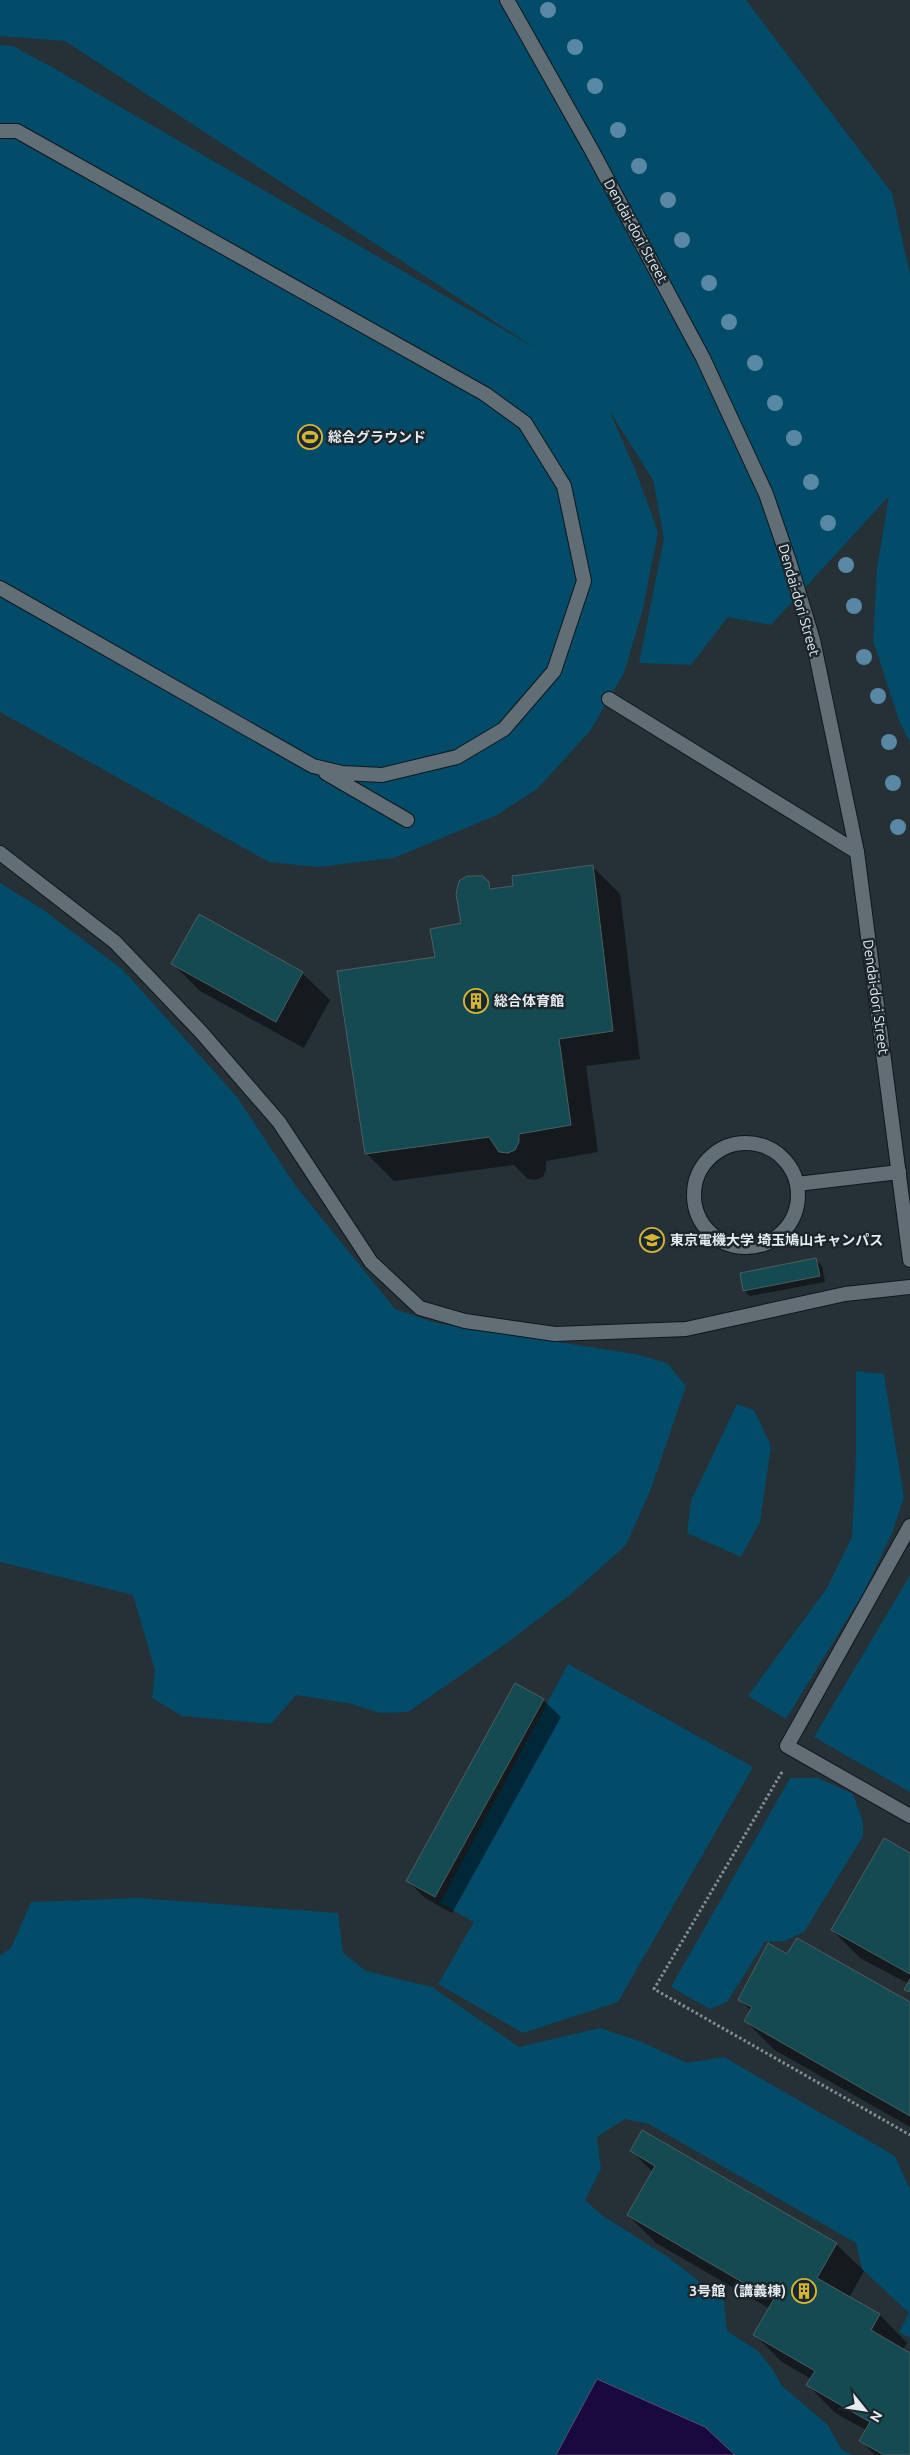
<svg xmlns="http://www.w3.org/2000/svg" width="910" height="2455" viewBox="0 0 910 2455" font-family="Ubuntu,'Noto Sans JP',sans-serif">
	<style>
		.green { fill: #024b69 }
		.water { fill: #19093e; stroke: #564d73 }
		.shadow { fill: #0007 }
		.building { fill: #144b52; stroke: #4e5d5f }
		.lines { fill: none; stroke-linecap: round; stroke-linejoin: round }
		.service-casing { stroke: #0e181e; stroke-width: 16 }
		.tertiary-casing { stroke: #0e181e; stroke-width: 16 }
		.path { stroke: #848d92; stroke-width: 3; stroke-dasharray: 2.5 2.5; stroke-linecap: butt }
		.service { stroke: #626e76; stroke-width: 14 }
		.tertiary { stroke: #626e76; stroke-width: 14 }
		.tree { fill: #5888a3 }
		.labels { text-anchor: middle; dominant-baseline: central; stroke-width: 5; stroke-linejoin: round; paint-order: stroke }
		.street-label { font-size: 14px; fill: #e5ecf0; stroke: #1c272d }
		.poi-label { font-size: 14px; font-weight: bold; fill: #e5ecf0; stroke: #1c272d; text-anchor: start }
	</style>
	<rect width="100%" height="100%" fill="#263137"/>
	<path class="green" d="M 0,0 L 746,0 L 892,193 L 910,274 L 910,742 L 900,723 L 873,641 L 877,568 L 889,496 L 771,625 L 728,617 L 691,665 L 639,663 L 664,539 L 653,480 L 609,410 L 635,469 L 658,532 L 643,609 L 624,673 L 590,731 L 537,789 L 497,815 L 394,858 L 318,867 L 269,862 L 0,712 L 0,45 L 13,46 L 50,66 L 535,348 L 65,41 L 0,36 Z
		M 0,883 L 45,911 L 123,970 L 237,1097 L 295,1185 L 395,1309 L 436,1323 L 635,1354 L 667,1363 L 686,1386 L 651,1489 L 626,1545 L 570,1595 L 500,1648 L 408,1712 L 380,1713 L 352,1704 L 296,1695 L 271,1724 L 182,1716 L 152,1698 L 155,1670 L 133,1595 L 0,1562 Z
		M 856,1371 L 884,1374 L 904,1498 L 892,1533 L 864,1592 L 786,1719 L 748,1696 L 827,1588 L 852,1537 L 856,1453 Z
		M 737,1404 L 754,1410 L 771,1446 L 760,1522 L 741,1557 L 687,1533 L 691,1501 Z
		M 910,1575 L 910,1792 L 814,1737 Z
		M 568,1664 L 753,1767 L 618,2002 L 523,2033 L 438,1984 L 474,1922 L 440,1903 Z
		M 790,1778 L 818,1778 L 853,1794 L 863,1822 L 863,1836 L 804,1932 L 785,1941 L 765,1942 L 727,2002 L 710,2009 L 671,1987 Z
		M 139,1898 L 338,1913 L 343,1953 L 366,1971 L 432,1987 L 519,2047 L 600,2028 L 642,2042 L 687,2063 L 724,2057 L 895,2156 L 910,2190 L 910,2338 L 899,2332 L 909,2313 L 862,2269 L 856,2243 L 649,2124 L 625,2119 L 597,2137 L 601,2169 L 585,2200 L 603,2216 L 668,2257 L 724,2301 L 727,2331 L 758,2351 L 774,2371 L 782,2386 L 828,2425 L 841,2449 L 853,2455 L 0,2455 L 0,1956 L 11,1948 L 31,1902 Z"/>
	<path class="water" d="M 597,2379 L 705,2427 L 735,2455 L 556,2455 Z"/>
	<path class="shadow" d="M 592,866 L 620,894 L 640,1059 L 586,1066 L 598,1152 L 546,1161 L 546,1170 L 543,1177 L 536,1180 L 528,1179 L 514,1165 L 394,1181 L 366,1153 L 436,959 L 463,924 L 482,878 L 494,890 L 515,887 Z
		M 173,964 L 302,973 L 330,1000 L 304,1048 L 200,991 Z
		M 816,1260 L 822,1266 L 825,1282 L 750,1296 L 744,1290 Z
		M 543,1700 L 561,1717 L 452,1913 L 425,1898 L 408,1881 Z
		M 910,1855 L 910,1994 L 906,1989 L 909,1984 L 860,1958 L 832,1930 Z
		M 787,1955 L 910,2004 L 910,2127 L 773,2049 L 746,2021 L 751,2011 L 740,1999 Z
		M 631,2151 L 836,2244 L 864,2271 L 849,2298 L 880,2315 L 907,2343 L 903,2350 L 910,2354 L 910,2455 L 875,2455 L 860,2440 L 866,2430 L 835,2413 L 808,2385 L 811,2379 L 782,2362 L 755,2335 L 770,2309 L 656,2243 L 628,2215 L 653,2172 Z"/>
	<path class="building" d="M 593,865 L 613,1031 L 559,1039 L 571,1125 L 519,1134 L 519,1142 L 515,1150 L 508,1153 L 499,1152 L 489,1137 L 365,1154 L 337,971 L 435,957 L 430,929 L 461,923 L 456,894 L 459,881 L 467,876 L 483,876 L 489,882 L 490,889 L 513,886 L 512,876 Z
		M 199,914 L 303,972 L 276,1022 L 171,964 Z
		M 816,1258 L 820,1276 L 743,1291 L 740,1273 Z
		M 515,1683 L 544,1699 L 435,1897 L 406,1881 Z
		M 884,1838 L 910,1853 L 910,1974 L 831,1930 Z
		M 797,1938 L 910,2002 L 910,2116 L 744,2021 L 752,2007 L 738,2000 L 768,1943 L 787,1954 Z
		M 910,1979 L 910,1992 L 904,1990 Z
		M 642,2130 L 837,2243 L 817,2278 L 880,2314 L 871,2330 L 910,2353 L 910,2455 L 884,2455 L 859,2441 L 870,2422 L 806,2385 L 815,2371 L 753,2335 L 775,2297 L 751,2283 L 749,2286 L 627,2215 L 655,2166 L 630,2151 Z"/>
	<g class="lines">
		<defs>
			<path id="service" d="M 0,131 L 17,131 L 485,394 L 525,423 L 564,486 L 584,581 L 554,671 L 504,729 L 457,757 L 382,775 L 342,773 L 313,766 L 0,588
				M 609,699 L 857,852
				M 326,773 L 407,820
				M 0,853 L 115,942 L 201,1032 L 279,1122 L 371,1262 L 420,1308 L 465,1321 L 555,1334 L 686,1329 L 845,1294 L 910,1287
				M694 1195a52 52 0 1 1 104 0a52 52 0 1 1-104 0Z
				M 797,1184 L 899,1172
				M 910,1526 L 787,1746 L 910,1816"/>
			<path id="tertiary" d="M 507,0 L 591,149 L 703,358 L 766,494 L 790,564 L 813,640 L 857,852 L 910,1260"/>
		</defs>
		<use href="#service" class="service-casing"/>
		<use href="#tertiary" class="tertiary-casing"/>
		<path class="path" d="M 782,1772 L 654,1989 L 910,2135"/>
		<use href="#service" class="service"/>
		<use href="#tertiary" class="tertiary"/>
	</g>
	<g class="tree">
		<circle cx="548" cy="10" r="8"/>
		<circle cx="575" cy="47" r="8"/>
		<circle cx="595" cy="86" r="8"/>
		<circle cx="618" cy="130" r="8"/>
		<circle cx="639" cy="166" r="8"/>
		<circle cx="668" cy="200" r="8"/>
		<circle cx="682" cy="240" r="8"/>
		<circle cx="709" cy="283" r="8"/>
		<circle cx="729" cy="322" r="8"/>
		<circle cx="755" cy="363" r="8"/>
		<circle cx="775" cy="403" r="8"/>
		<circle cx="794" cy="438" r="8"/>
		<circle cx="811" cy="482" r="8"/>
		<circle cx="828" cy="523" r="8"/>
		<circle cx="846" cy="565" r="8"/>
		<circle cx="854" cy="606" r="8"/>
		<circle cx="864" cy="657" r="8"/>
		<circle cx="878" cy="696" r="8"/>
		<circle cx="889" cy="742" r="8"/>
		<circle cx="893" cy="783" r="8"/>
		<circle cx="898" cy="827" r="8"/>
	</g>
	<defs>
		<symbol id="stadium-ring" viewBox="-11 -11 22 22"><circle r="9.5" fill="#1c272d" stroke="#d3b635" stroke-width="1.5"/><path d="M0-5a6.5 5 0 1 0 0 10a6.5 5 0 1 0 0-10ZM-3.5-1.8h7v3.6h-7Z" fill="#d3b635"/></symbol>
		<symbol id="building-ring" viewBox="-11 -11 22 22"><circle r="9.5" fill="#1c272d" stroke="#d3b635" stroke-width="1.5"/><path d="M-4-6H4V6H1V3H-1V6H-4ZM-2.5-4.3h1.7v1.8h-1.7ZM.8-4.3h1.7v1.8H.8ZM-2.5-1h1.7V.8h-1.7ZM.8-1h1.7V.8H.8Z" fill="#d3b635"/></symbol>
		<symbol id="university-ring" viewBox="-11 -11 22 22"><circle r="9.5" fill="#1c272d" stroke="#d3b635" stroke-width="1.5"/><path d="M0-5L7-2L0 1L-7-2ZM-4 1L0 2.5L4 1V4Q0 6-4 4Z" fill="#d3b635"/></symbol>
	</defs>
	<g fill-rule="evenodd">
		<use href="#stadium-ring" x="296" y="423" width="28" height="28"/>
		<use href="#building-ring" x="462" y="987" width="28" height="28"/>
		<use href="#university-ring" x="638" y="1226" width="28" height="28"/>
		<use href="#building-ring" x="790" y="2277" width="28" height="28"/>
	</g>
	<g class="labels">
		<g class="street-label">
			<text transform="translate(636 231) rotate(61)">Dendai-dori Street</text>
			<text transform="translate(799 600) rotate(74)">Dendai-dori Street</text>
			<text transform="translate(876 997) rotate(82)">Dendai-dori Street</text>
		</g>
		<g class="poi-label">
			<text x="328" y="437">総合グラウンド</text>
			<text x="494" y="1001">総合体育館</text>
			<text x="670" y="1240">東京電機大学 埼玉鳩山キャンパス</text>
			<text x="786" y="2291" text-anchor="end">3号館（講義棟)</text>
		</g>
	</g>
	<g transform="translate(865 2410) rotate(120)" stroke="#1c272d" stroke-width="4" paint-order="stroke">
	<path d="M0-4L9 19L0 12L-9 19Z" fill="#e5ecf0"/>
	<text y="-8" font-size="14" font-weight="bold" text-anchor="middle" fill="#e5ecf0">N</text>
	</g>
</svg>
